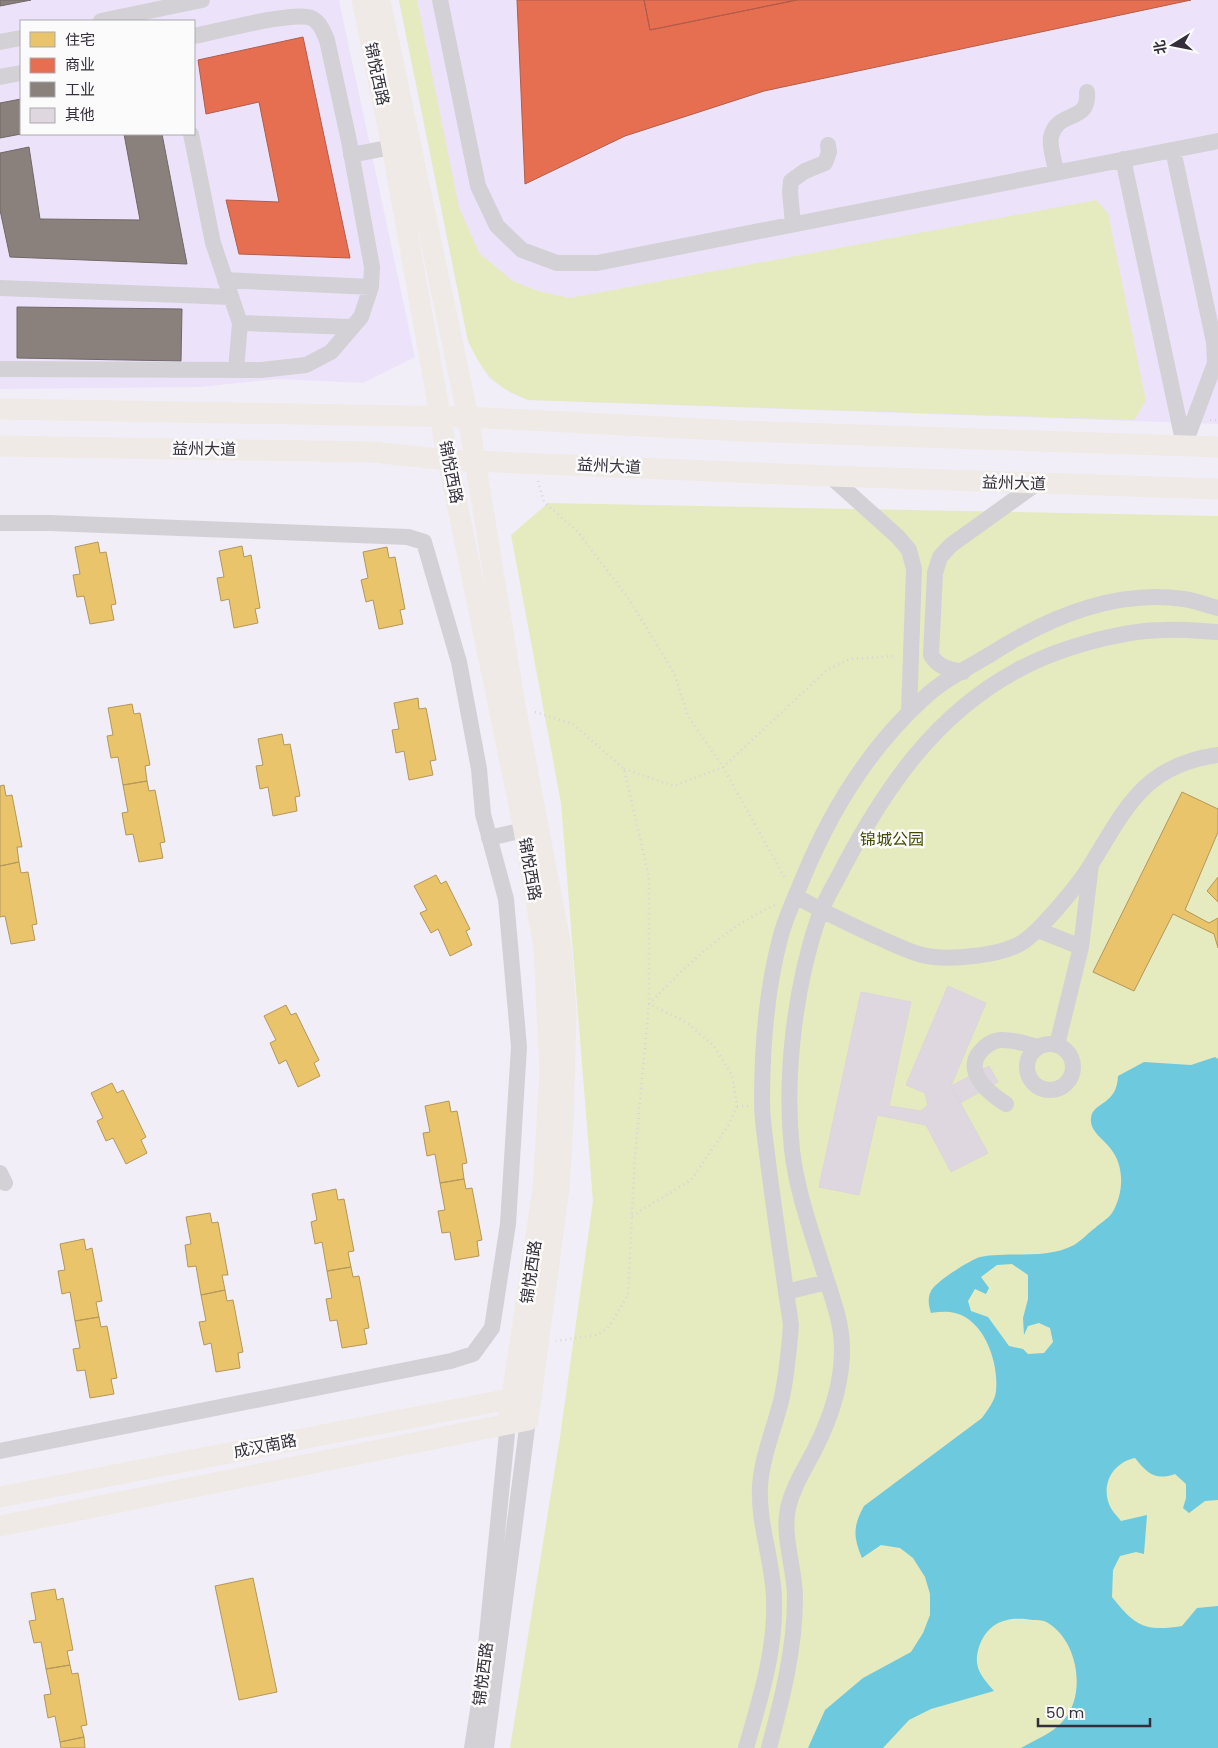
<svg xmlns="http://www.w3.org/2000/svg" width="1218" height="1748" viewBox="0 0 1218 1748" font-family="Poppins,'Noto Sans SC',sans-serif">
	<style>
		.built { fill: #ece3fb; fill-rule: evenodd }
		.green { fill: #e6eabf }
		.water { fill: #6dc9dd; fill-rule: evenodd }
		.homes { fill: #e9c46a; stroke: #b3975c }
		.shops { fill: #e76f51; stroke: #b15c4a }
		.industry { fill: #8a817c; stroke: #706868 }
		.building { fill: #dfd7df; stroke: #dcd5dc }
		.lines { fill: none; stroke-linecap: round; stroke-linejoin: round }
		.path { stroke: #d6d5d8; stroke-width: 2.5; stroke-dasharray: 1 4; stroke-linecap: butt }
		.minor { stroke: #d3d1d5; stroke-width: 16 }
		.major { stroke: #efeae5; stroke-width: 21 }
		.labels { text-anchor: middle; dominant-baseline: central; stroke-width: 5; stroke-linejoin: round; paint-order: stroke }
		.street-label { font-size: 16px; fill: #342f3a; stroke: #fbfbfb }
		.park-label { font-size: 16px; fill: #434800; stroke: #fbfbfb }
	</style>
	<rect width="100%" height="100%" fill="#f2eef8"/>
	<path class="built" d="M 0,0 L 339,0 L 415,357 L 363,383 L 278,379 L 201,387 L 0,389 ZM 21,21 L 194,21 L 194,134 L 21,134 Z
		M 399,0 L 1218,0 L 1218,424 L 528,400 L 511,393 L 489,378 L 468,341 Z"/>
	<path class="green" d="M 399,0 L 417,0 L 459,207 L 480,254 L 513,281 L 538,291 L 570,298 L 1096,200 L 1108,213 L 1146,401 L 1134,420 L 528,400 C 493,386 484,374 468,341 Z
		M 548,503 L 1218,516 L 1218,1748 L 510,1748 L 560,1437 L 593,1201 L 561,803 L 511,535 Z"/>
	<path class="water" d="M 1215,1057 L 1218,1059 L 1218,1500 L 1205,1501 L 1189,1513 L 1183,1508 L 1186,1498 L 1186,1484 L 1175,1474 C 1155,1481 1147,1473 1135,1458 C 1114,1462 1101,1483 1109,1504 C 1111,1510 1117,1516 1121,1521 L 1147,1515 L 1144,1554 L 1136,1552 L 1120,1556 L 1113,1570 L 1112,1597 C 1135,1626 1145,1632 1182,1626 L 1197,1608 L 1218,1606 L 1218,1748 L 1021,1748 C 1035,1740 1053,1733 1063,1721 C 1087,1695 1078,1641 1048,1623 C 1044,1620 1038,1620 1033,1620 C 1010,1616 990,1620 980,1644 C 972,1666 980,1675 994,1691 L 931,1709 L 909,1720 L 883,1748 L 808,1748 L 825,1710 L 863,1678 L 911,1652 L 923,1633 L 930,1615 L 930,1594 L 925,1577 L 913,1558 L 900,1548 L 881,1545 L 862,1558 C 853,1536 853,1526 864,1506 L 982,1418 C 988,1409 995,1401 996,1391 C 999,1364 985,1320 955,1313 C 947,1311 939,1312 931,1313 C 929,1306 927,1299 931,1291 C 935,1282 970,1260 980,1257 C 1010,1251 1046,1260 1074,1245 C 1081,1241 1088,1233 1095,1228 C 1100,1223 1108,1219 1112,1213 C 1123,1195 1125,1170 1113,1152 C 1107,1141 1089,1132 1091,1118 C 1093,1101 1117,1106 1118,1076 L 1144,1062 L 1191,1065 ZM 1012,1264 L 1028,1275 L 1028,1299 L 1023,1318 L 1024,1335 L 1028,1326 L 1039,1323 L 1050,1328 L 1053,1342 L 1044,1353 L 1028,1354 L 1023,1349 L 1009,1346 L 988,1317 L 971,1311 L 968,1301 L 975,1289 L 986,1294 L 989,1288 L 981,1277 L 997,1265 Z"/>
	<path class="homes" d="M 98,542 L 100,553 L 106,552 L 116,604 L 111,605 L 114,620 L 90,624 L 84,596 L 77,597 L 73,575 L 80,574 L 75,547 Z
		M 242,546 L 244,557 L 251,555 L 260,608 L 255,609 L 258,623 L 234,628 L 229,599 L 221,601 L 217,578 L 224,577 L 219,551 Z
		M 387,547 L 389,558 L 395,557 L 405,609 L 400,610 L 403,624 L 379,629 L 373,600 L 366,602 L 361,580 L 368,578 L 363,552 Z
		M 418,698 L 419,709 L 426,708 L 436,760 L 430,761 L 433,775 L 409,780 L 404,751 L 396,753 L 392,730 L 399,729 L 394,703 Z
		M 132,704 L 134,714 L 140,713 L 150,765 L 145,766 L 147,781 L 123,785 L 118,757 L 111,758 L 107,736 L 113,735 L 108,708 Z
		M 282,734 L 284,745 L 290,744 L 300,796 L 295,797 L 297,811 L 273,816 L 268,787 L 260,789 L 256,766 L 263,765 L 258,739 Z
		M 147,781 L 149,791 L 155,790 L 165,842 L 160,843 L 163,858 L 139,862 L 133,834 L 126,835 L 122,813 L 128,812 L 123,785 Z
		M 4,785 L 6,796 L 12,795 L 22,847 L 17,847 L 19,862 L 0,866 L 0,786 Z
		M 1182,792 L 1218,809 L 1218,832 L 1185,910 L 1209,923 L 1218,918 L 1218,948 L 1214,934 L 1173,914 L 1134,991 L 1093,972 Z
		M 19,862 L 21,873 L 28,872 L 37,924 L 32,925 L 35,940 L 11,944 L 5,916 L 0,917 L 0,866 Z
		M 436,875 L 441,884 L 446,881 L 470,929 L 466,931 L 472,945 L 450,956 L 438,929 L 431,933 L 420,913 L 427,910 L 414,886 Z
		M 1218,877 L 1218,902 L 1207,891 Z
		M 286,1005 L 291,1015 L 296,1013 L 319,1060 L 314,1063 L 320,1076 L 298,1087 L 286,1060 L 279,1064 L 270,1043 L 276,1040 L 264,1016 Z
		M 112,1083 L 117,1093 L 123,1090 L 146,1137 L 141,1140 L 147,1153 L 126,1164 L 113,1138 L 106,1141 L 97,1121 L 103,1118 L 91,1093 Z
		M 449,1101 L 451,1112 L 457,1111 L 467,1163 L 462,1164 L 464,1179 L 440,1183 L 435,1154 L 427,1156 L 423,1133 L 430,1132 L 425,1106 Z
		M 464,1179 L 466,1189 L 472,1188 L 482,1240 L 477,1241 L 479,1256 L 455,1260 L 450,1232 L 442,1233 L 438,1211 L 445,1210 L 440,1183 Z
		M 336,1189 L 338,1200 L 344,1199 L 354,1251 L 348,1252 L 351,1267 L 327,1271 L 322,1242 L 315,1244 L 311,1222 L 317,1220 L 312,1194 Z
		M 210,1213 L 212,1223 L 218,1222 L 228,1275 L 222,1275 L 225,1290 L 201,1295 L 196,1266 L 188,1267 L 185,1245 L 191,1244 L 186,1217 Z
		M 84,1239 L 86,1250 L 92,1248 L 102,1301 L 96,1302 L 99,1317 L 75,1321 L 70,1292 L 62,1294 L 58,1271 L 65,1270 L 60,1244 Z
		M 351,1267 L 353,1277 L 359,1276 L 369,1328 L 364,1329 L 367,1344 L 342,1348 L 337,1320 L 330,1321 L 326,1299 L 332,1298 L 327,1271 Z
		M 225,1290 L 227,1301 L 233,1300 L 243,1352 L 238,1353 L 240,1368 L 216,1372 L 211,1343 L 204,1345 L 199,1322 L 206,1321 L 201,1295 Z
		M 99,1317 L 101,1327 L 107,1326 L 117,1378 L 111,1379 L 114,1394 L 90,1398 L 85,1370 L 77,1371 L 73,1349 L 80,1348 L 75,1321 Z
		M 253,1578 L 277,1692 L 239,1700 L 215,1586 Z
		M 55,1589 L 57,1600 L 63,1598 L 73,1650 L 67,1651 L 70,1665 L 46,1669 L 41,1642 L 34,1643 L 29,1621 L 36,1620 L 31,1593 Z
		M 70,1665 L 72,1674 L 78,1673 L 87,1725 L 81,1726 L 84,1737 L 60,1742 L 55,1716 L 48,1718 L 44,1695 L 51,1694 L 46,1669 Z
		M 84,1737 L 85,1748 L 61,1748 L 60,1742 Z"/>
	<path class="shops" d="M 517,0 L 644,0 L 650,30 L 797,0 L 1191,0 L 764,91 L 625,136 L 525,184 Z
		M 644,0 L 797,0 L 650,30 Z
		M 303,37 L 350,258 L 239,254 L 226,200 L 279,202 L 259,102 L 206,114 L 198,60 Z"/>
	<path class="industry" d="M 0,0 L 31,0 L 0,6 Z
		M 21,99 L 21,134 L 0,138 L 0,103 Z
		M 124,134 L 162,134 L 187,264 L 10,257 L 0,210 L 0,153 L 29,147 L 40,219 L 140,220 Z
		M 17,307 L 182,309 L 181,361 L 17,358 Z"/>
	<path class="building" d="M 948,986 L 986,1003 L 951,1086 L 988,1153 L 951,1172 L 926,1125 L 877,1115 L 859,1195 L 819,1187 L 861,992 L 911,1002 L 889,1106 L 921,1111 L 928,1105 L 925,1093 L 906,1085 Z
		M 989,1066 L 998,1082 L 960,1103 L 951,1086 Z"/>
	<g class="lines">
		<path class="path" d="M 1210,420 L 1218,420
			M 538,481 L 544,502 L 577,531 L 629,599 L 674,673 L 688,716 L 723,767 L 786,880
			M 535,712 L 573,724 L 624,769 L 649,877 L 649,1004 L 635,1155 L 628,1295 L 608,1328 L 596,1335 L 556,1341
			M 624,769 L 674,786 L 723,767 L 827,670 L 850,659 L 895,656
			M 737,1106 L 748,1106
			M 632,1216 L 691,1180 L 728,1126 L 737,1106 L 732,1075 L 713,1045 L 686,1022 L 649,1004 C 687,965 725,927 775,905"/>
		<path class="minor" d="M 440,0 L 478,186 L 497,226 L 522,250 L 557,263 L 597,263 L 1218,141
			M 101,21 L 202,0
			M 0,42 L 21,38
			M 0,77 L 21,73
			M 191,134 L 213,243 L 240,323 L 236,370
			M 1173,150 L 1214,342 L 1215,363 L 1184,446
			M 351,155 L 392,147
			M 1123,159 L 1184,445
			M 1056,172 C 1055,162 1049,147 1051,137 C 1057,109 1090,124 1087,92
			M 793,224 L 790,192 L 791,181 L 805,171 L 825,163 L 829,152 L 828,145
			M 225,280 L 371,287
			M 0,288 L 231,297
			M 240,323 L 352,327
			M 0,369 L 261,370 L 306,365 L 331,352 L 361,317 L 371,287 L 372,267 L 349,141 L 327,40 C 323,31 319,19 308,17 C 286,13 219,31 194,36
			M 830,476 L 898,537 L 909,550 L 914,569 L 909,712
			M 0,523 L 50,523 L 408,537 L 424,542 L 459,662 L 479,769 L 483,814 L 506,899 L 519,1047 L 508,1224 L 492,1328 L 473,1354 L 451,1361 L 0,1451
			M 963,672 C 948,669 939,668 931,655 L 935,573 L 940,557 L 951,545 L 1036,484
			M 489,838 L 524,830
			M 796,896 C 821,911 847,923 873,935 C 889,942 906,951 922,955 C 947,961 1001,956 1023,942 C 1042,929 1080,883 1092,863 C 1127,806 1145,765 1218,755
			M 1038,930 L 1081,947
			M1027 1067a23 23 0 1 1 46 0a23 23 0 1 1-46 0Z
			M 1057,1045 L 1081,947 L 1091,864
			M 1006,1104 C 990,1094 963,1072 980,1052 C 985,1046 992,1041 1000,1040 C 1012,1039 1026,1044 1038,1047
			M 0,1173 L 5,1183
			M 786,1292 L 827,1282
			M 472,1748 L 482,1685 L 508,1423
			M 486,1748 L 528,1420
			M 746,1748 C 760,1699 776,1650 774,1599 C 773,1560 758,1525 760,1486 C 762,1457 774,1429 781,1401 C 787,1376 789,1351 791,1325 C 783,1271 775,1217 768,1162 C 766,1142 762,1122 762,1102 C 762,1048 766,992 780,939 C 785,918 795,898 803,878 C 831,810 870,747 924,698 C 943,680 969,667 991,654 C 1047,618 1116,589 1184,599 C 1196,601 1207,605 1218,608
			M 769,1748 C 782,1699 795,1649 795,1598 C 795,1568 782,1537 788,1508 C 793,1487 804,1470 814,1451 C 831,1418 843,1382 842,1345 C 841,1321 833,1300 826,1278 C 813,1236 797,1193 792,1150 C 784,1076 795,986 819,916 C 825,899 836,882 844,866 C 886,787 935,715 1016,671 C 1055,649 1118,631 1162,630 C 1181,629 1200,631 1218,632"/>
		<path class="major" d="M 362,0 L 392,147 L 448,460 L 524,830 L 544,949 L 550,1071 L 543,1188 L 508,1423
			M 0,409 L 468,417 L 741,431 L 1218,447
			M 0,446 L 372,452 L 448,460 L 830,476 L 1218,489
			M 0,1497 L 525,1396
			M 0,1526 L 528,1420 L 559,1189 L 563,1123 L 566,1012 L 561,947 L 515,705 L 468,417 L 380,0"/>
	</g>
	<g class="labels">
		<g class="street-label">
			<text transform="translate(377 74) rotate(78)">锦悦西路</text>
			<text transform="translate(204 449) rotate(1)">益州大道</text>
			<text transform="translate(609 466) rotate(3)">益州大道</text>
			<text transform="translate(451 472) rotate(79)">锦悦西路</text>
			<text transform="translate(1014 483) rotate(2)">益州大道</text>
			<text transform="translate(530 869) rotate(80)">锦悦西路</text>
			<text transform="translate(531 1272) rotate(-82)">锦悦西路</text>
			<text transform="translate(265 1446) rotate(-11)">成汉南路</text>
			<text transform="translate(483 1674) rotate(-83)">锦悦西路</text>
		</g>
		<g class="park-label">
			<text x="892" y="839">锦城公园</text>
		</g>
	</g>
	<rect x="20" y="20" width="175" height="115" fill="#fbfbfb" stroke="#aba9ae"/>
	<rect x="30" y="32" width="25" height="15" fill="#e9c46a" stroke="#aba9ae"/>
	<text x="65" y="45" font-size="15" fill="#342f3a">住宅</text>
	<rect x="30" y="58" width="25" height="15" fill="#e76f51" stroke="#aba9ae"/>
	<text x="65" y="70" font-size="15" fill="#342f3a">商业</text>
	<rect x="30" y="82" width="25" height="15" fill="#8a817c" stroke="#aba9ae"/>
	<text x="65" y="95" font-size="15" fill="#342f3a">工业</text>
	<rect x="30" y="108" width="25" height="15" fill="#dfd7df" stroke="#aba9ae"/>
	<text x="65" y="120" font-size="15" fill="#342f3a">其他</text>
	<g transform="translate(1173 45) rotate(260)" stroke="#fbfbfb" stroke-width="4" paint-order="stroke">
	<path d="M0-4L9 19L0 12L-9 19Z" fill="#342f3a"/>
	<text y="-8" font-size="14" font-weight="bold" text-anchor="middle" fill="#342f3a">北</text>
	</g>
	<path d="M1038 1718v8h112v-8" fill="none" stroke="#342f3a" stroke-width="2.5"/>
	<text x="1046" y="1718" font-size="15" fill="#342f3a" stroke="#fbfbfb" stroke-width="4" paint-order="stroke">50 m</text>
</svg>
